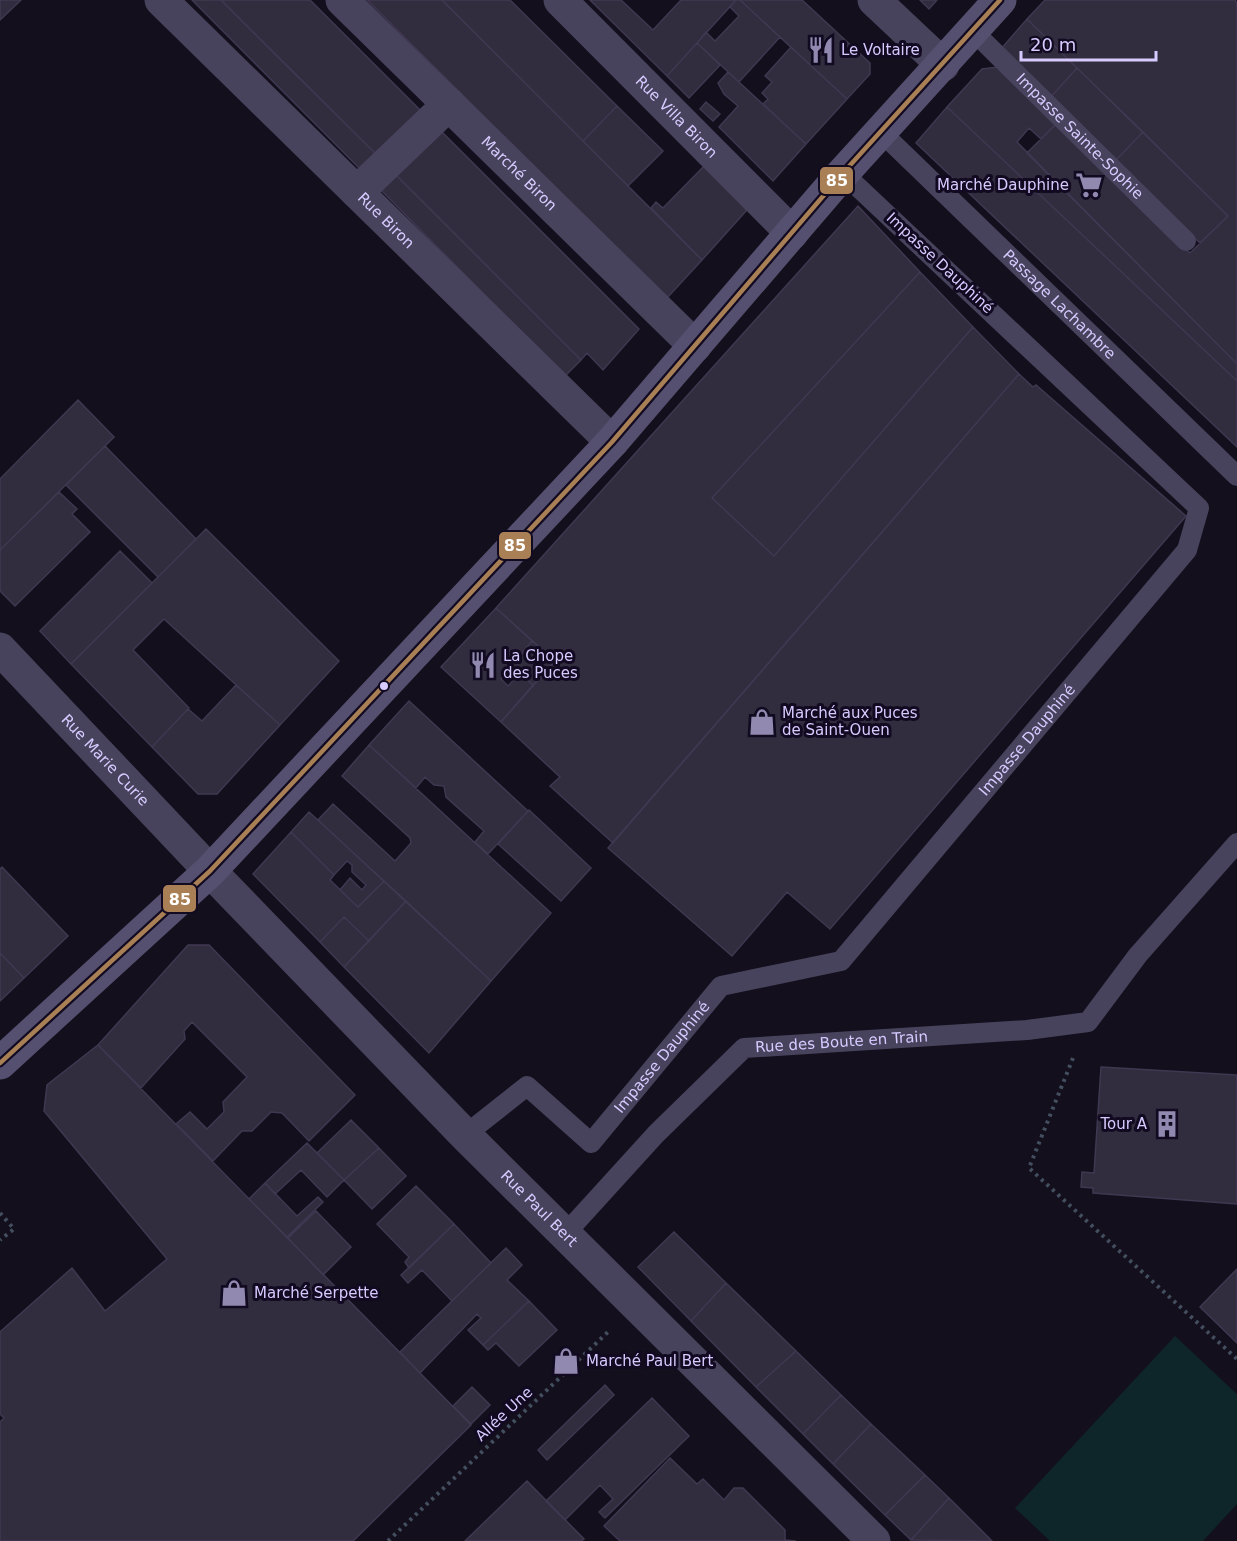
<svg xmlns="http://www.w3.org/2000/svg" width="1237" height="1541" viewBox="0 0 1237 1541" font-family="'DejaVu Sans',sans-serif">
	<style>
		.green { fill: #0e2529 }
		.building { fill: #312c3e; stroke: #403851; stroke-width: 1.5 }
		.lines { fill: none; stroke-linecap: round; stroke-linejoin: round }
		.path { stroke: #434e5f; stroke-width: 4; stroke-dasharray: 3 4.5; stroke-linecap: butt }
		.lane { stroke: #48435d; stroke-width: 20 }
		.street { stroke: #48435d; stroke-width: 33 }
		.secondary { stroke: #565070; stroke-width: 33 }
		.bus-1-casing { stroke: #110a21; stroke-width: 9 }
		.bus-1 { stroke: #a98056; stroke-width: 4.5 }
		.bus-dot { fill: #d7caff; stroke: #110a21; stroke-width: 2 }
		.labels { text-anchor: middle; dominant-baseline: central; stroke-width: 6; stroke-linejoin: round; paint-order: stroke }
		.poi-label { font-size: 15px; fill: #d7caff; stroke: #110a21; text-anchor: start }
		.street-label { font-size: 15px; fill: #d7caff; stroke: #110a21 }
		.line-badge { stroke: #110a21; stroke-width: 2 }
		.badge-label { font-size: 16px; text-anchor: middle; font-weight: bold; fill: #fff }
	</style>
	<rect width="100%" height="100%" fill="#130f1c"/>
	<path class="green" d="M 1175,1336 L 1237,1394 L 1237,1504 L 1203,1541 L 1050,1541 L 1015,1508 Z"/>
	<path class="building" d="M 0,0 L 21,0 L 0,20 Z
		M 192,0 L 221,0 L 297,76 L 378,156 L 363,172 Z
		M 221,0 L 310,0 L 421,111 L 378,156 Z
		M 367,0 L 442,0 L 702,260 L 667,298 Z
		M 442,0 L 510,0 L 617,106 L 583,141 Z
		M 590,0 L 621,0 L 653,30 L 681,0 L 736,0 L 667,76 Z
		M 736,0 L 740,0 L 780,37 L 739,82 L 697,43 L 706,32 L 715,41 L 739,16 L 730,7 Z
		M 740,0 L 802,0 L 870,63 L 870,74 L 847,99 Z
		M 920,0 L 937,0 L 929,9 Z
		M 1045,0 L 1235,0 L 1237,3 L 1237,364 L 1027,153 L 1056,124 L 1190,253 L 1228,216 L 1027,19 Z
		M 1027,19 L 1077,68 L 1050,98 L 1001,49 Z
		M 697,43 L 720,65 L 689,98 L 667,76 Z
		M 791,47 L 847,99 L 806,144 L 763,104 L 768,99 L 762,93 L 772,82 L 765,76 Z
		M 998,67 L 1056,124 L 1041,139 L 1029,128 L 1017,142 L 1237,364 L 1237,381 L 947,107 L 982,69 Z
		M 1077,68 L 1143,132 L 1115,161 L 1050,98 Z
		M 728,72 L 806,144 L 773,181 L 719,127 L 738,106 L 724,94 L 718,83 Z
		M 706,102 L 720,114 L 713,121 L 700,109 Z
		M 617,106 L 663,151 L 628,186 L 583,141 Z
		M 947,107 L 1237,381 L 1237,447 L 916,143 Z
		M 435,125 L 639,329 L 603,370 L 587,353 L 581,360 L 391,170 Z
		M 1143,132 L 1228,216 L 1200,243 L 1115,161 Z
		M 709,161 L 745,196 L 746,211 L 702,260 L 651,208 L 656,202 L 663,208 Z
		M 391,170 L 581,360 L 565,376 L 376,185 Z
		M 858,206 L 920,272 L 712,498 L 774,556 L 973,327 L 1019,374 L 613,843 L 550,786 L 560,777 L 501,722 L 555,661 L 496,608 Z
		M 920,272 L 973,327 L 774,556 L 712,498 Z
		M 1019,374 L 1033,387 L 1036,385 L 1186,516 L 830,929 L 787,892 L 732,956 L 608,848 Z
		M 78,400 L 114,437 L 0,550 L 0,479 Z
		M 105,446 L 196,539 L 158,577 L 66,485 Z
		M 59,492 L 77,509 L 72,514 L 90,532 L 15,606 L 0,591 L 0,550 Z
		M 206,529 L 339,661 L 280,725 L 164,619 L 133,650 L 189,708 L 152,747 L 71,664 Z
		M 120,551 L 152,583 L 71,664 L 40,631 Z
		M 496,608 L 532,641 L 501,679 L 508,686 L 520,673 L 533,685 L 501,722 L 441,667 Z
		M 532,641 L 555,661 L 533,685 L 511,666 Z
		M 236,685 L 280,725 L 217,794 L 198,794 L 152,747 L 188,709 L 202,721 Z
		M 409,701 L 528,811 L 488,854 L 475,842 L 484,831 L 446,797 L 444,786 L 434,785 L 425,777 L 416,788 L 369,745 Z
		M 369,745 L 551,913 L 491,981 L 318,820 L 333,804 L 395,861 L 411,843 L 410,838 L 342,776 Z
		M 529,810 L 591,868 L 561,901 L 498,844 Z
		M 309,812 L 384,881 L 358,907 L 340,890 L 350,878 L 362,890 L 366,885 L 352,872 L 352,865 L 347,861 L 334,875 L 291,832 Z
		M 291,832 L 334,875 L 330,880 L 358,907 L 384,881 L 406,901 L 369,941 L 344,917 L 320,942 L 253,874 Z
		M 2,867 L 68,936 L 24,978 L 0,953 L 0,869 Z
		M 406,901 L 491,981 L 429,1053 L 344,967 Z
		M 344,917 L 369,941 L 344,967 L 320,942 Z
		M 188,945 L 209,945 L 355,1095 L 309,1141 L 282,1113 L 271,1112 L 252,1131 L 242,1131 L 213,1161 L 176,1124 L 190,1112 L 207,1129 L 224,1112 L 223,1102 L 247,1077 L 192,1022 L 184,1031 L 185,1039 L 141,1088 L 98,1045 Z
		M 0,953 L 24,978 L 0,1001 Z
		M 98,1045 L 471,1425 L 353,1541 L 0,1541 L 0,1422 L 4,1418 L 0,1414 L 0,1332 L 72,1268 L 105,1311 L 167,1259 L 44,1111 L 47,1085 Z
		M 1101,1067 L 1237,1075 L 1237,1204 L 1093,1193 L 1093,1188 L 1081,1187 L 1082,1172 L 1094,1173 Z
		M 351,1120 L 379,1148 L 344,1180 L 317,1153 Z
		M 307,1143 L 344,1180 L 327,1197 L 301,1170 L 275,1194 L 265,1183 Z
		M 379,1148 L 406,1176 L 372,1209 L 344,1180 Z
		M 265,1183 L 297,1216 L 318,1197 L 323,1202 L 287,1237 L 249,1199 Z
		M 416,1186 L 454,1224 L 409,1268 L 405,1262 L 409,1257 L 377,1224 Z
		M 316,1211 L 351,1247 L 323,1275 L 288,1238 Z
		M 454,1224 L 491,1263 L 452,1301 L 422,1270 L 408,1283 L 401,1275 Z
		M 674,1232 L 726,1283 L 691,1321 L 638,1267 Z
		M 506,1248 L 522,1265 L 507,1280 L 529,1301 L 483,1345 L 468,1330 L 481,1318 L 477,1314 L 420,1373 L 400,1352 Z
		M 1237,1269 L 1237,1343 L 1200,1307 Z
		M 726,1283 L 796,1351 L 756,1387 L 691,1321 Z
		M 529,1301 L 557,1330 L 519,1366 L 496,1343 L 488,1350 L 483,1345 Z
		M 796,1351 L 841,1395 L 803,1434 L 756,1387 Z
		M 605,1385 L 614,1395 L 547,1460 L 538,1450 Z
		M 472,1387 L 490,1405 L 471,1424 L 453,1406 Z
		M 841,1395 L 871,1424 L 833,1464 L 803,1434 Z
		M 652,1398 L 689,1436 L 605,1518 L 599,1512 L 613,1499 L 600,1485 L 565,1520 L 546,1501 Z
		M 871,1424 L 925,1475 L 885,1515 L 833,1464 Z
		M 670,1458 L 697,1484 L 703,1479 L 724,1500 L 734,1488 L 743,1488 L 785,1530 L 785,1540 L 796,1541 L 620,1541 L 604,1526 Z
		M 925,1475 L 949,1498 L 911,1540 L 885,1515 Z
		M 527,1481 L 584,1539 L 581,1541 L 465,1541 Z
		M 949,1498 L 992,1541 L 911,1540 Z"/>
	<g class="lines">
		<path class="path" d="M 1073,1058 L 1029,1168 L 1237,1359
			M 0,1213 L 14,1229 L 0,1240
			M 388,1541 L 608,1332"/>
		<g class="lane">
			<path id="s1" d="M 973,31 L 1186,241"/>
			<path id="s2" d="M 881,132 L 1237,476"/>
			<path id="s3" d="M 465,1135 L 527,1086 L 591,1143 L 721,986 L 841,961 L 1187,550 L 1199,508 L 843,173"/>
			<path id="s4" d="M 565,1234 L 656,1134 L 744,1048 L 1027,1030 L 1088,1022 L 1138,955 L 1237,843"/>
		</g>
		<g class="street">
			<path id="s5" d="M 161,0 L 612,442"/>
			<path id="s6" d="M 342,0 L 695,346"/>
			<path id="s7" d="M 560,0 L 792,233"/>
			<path d="M 874,0 L 943,65"/>
			<path d="M 357,192 L 449,104"/>
			<path id="s8" d="M 0,649 L 210,871 L 465,1135 L 874,1541"/>
		</g>
		<path class="secondary" d="M 0,1063 L 210,871 L 612,442 L 843,173 L 1000,0"/>
		<defs>
			<path id="bus-1" d="M 0,1063 L 210,871 L 612,442 L 843,173 L 1000,0"/>
		</defs>
		<use href="#bus-1" class="bus-1-casing"/>
		<use href="#bus-1" class="bus-1"/>
	</g>
	<defs>
		<symbol id="restaurant-bare" viewBox="-9 -9 18 18"><path d="M-5-6h1v4h1v-4h1v4h1v-4h1v5L-1.5 .5V6h-2V.5L-5-1ZM5-6V6H3V1.5H1.5Q1.5-4 5-6Z" fill="#9289b0" stroke="#110a21" stroke-width="2.5" paint-order="stroke"/></symbol>
		<symbol id="supermarket-bare" viewBox="-9 -9 18 18"><path d="M-6-5.5h2.5l.6 2H6L4.5 2H-2.5L-4.4-4H-6ZM-1.5 3.2a1.3 1.3 0 1 0 .1 0ZM3 3.2a1.3 1.3 0 1 0 .1 0Z" fill="#9289b0" stroke="#110a21" stroke-width="2.5" paint-order="stroke"/></symbol>
		<symbol id="shop-bare" viewBox="-9 -9 18 18"><path d="M-5-2.5h2.3a2.7 3.5 0 0 1 5.4 0H5L5.5 6h-11ZM-1.5-2.5h3a1.5 2.3 0 0 0-3 0Z" fill="#9289b0" stroke="#110a21" stroke-width="2.5" paint-order="stroke"/></symbol>
		<symbol id="building-bare" viewBox="-9 -9 18 18"><path d="M-4-6H4V6H1V3H-1V6H-4ZM-2.5-4.3h1.7v1.8h-1.7ZM.8-4.3h1.7v1.8H.8ZM-2.5-1h1.7V.8h-1.7ZM.8-1h1.7V.8H.8Z" fill="#9289b0" stroke="#110a21" stroke-width="2.5" paint-order="stroke"/></symbol>
	</defs>
	<g fill-rule="evenodd">
		<use href="#restaurant-bare" x="802" y="31" width="38" height="38"/>
		<use href="#supermarket-bare" x="1070" y="166" width="38" height="38"/>
		<use href="#restaurant-bare" x="464" y="646" width="38" height="38"/>
		<use href="#shop-bare" x="743" y="703" width="38" height="38"/>
		<use href="#building-bare" x="1148" y="1105" width="38" height="38"/>
		<use href="#shop-bare" x="215" y="1274" width="38" height="38"/>
		<use href="#shop-bare" x="547" y="1342" width="38" height="38"/>
	</g>
	<circle class="bus-dot" cx="384" cy="686" r="5"/>
	<g class="labels">
		<g class="poi-label">
			<text x="841" y="50">Le Voltaire</text>
			<text x="1069" y="185" text-anchor="end">Marché Dauphine</text>
			<text x="503" y="656">La Chope<tspan x="503" dy="17">des Puces</tspan></text>
			<text x="782" y="713">Marché aux Puces<tspan x="782" dy="17">de Saint-Ouen</tspan></text>
			<text x="1147" y="1124" text-anchor="end">Tour A</text>
			<text x="254" y="1293">Marché Serpette</text>
			<text x="586" y="1361">Marché Paul Bert</text>
		</g>
		<g class="street-label">
			<text stroke="none"><textPath href="#s7" startOffset="165">Rue Villa Biron</textPath></text>
			<text stroke="none"><textPath href="#s1" startOffset="150">Impasse Sainte-Sophie</textPath></text>
			<text stroke="none"><textPath href="#s6" startOffset="248">Marché Biron</textPath></text>
			<text stroke="none"><textPath href="#s5" startOffset="315">Rue Biron</textPath></text>
			<text transform="translate(940 263) rotate(43)">Impasse Dauphiné</text>
			<text stroke="none"><textPath href="#s2" startOffset="248">Passage Lachambre</textPath></text>
			<text stroke="none"><textPath href="#s3" startOffset="780">Impasse Dauphiné</textPath></text>
			<text stroke="none"><textPath href="#s8" startOffset="153">Rue Marie Curie</textPath></text>
			<text stroke="none"><textPath href="#s4" startOffset="356">Rue des Boute en Train</textPath></text>
			<text stroke="none"><textPath href="#s3" startOffset="276">Impasse Dauphiné</textPath></text>
			<text stroke="none"><textPath href="#s8" startOffset="777">Rue Paul Bert</textPath></text>
			<text transform="translate(504 1414) rotate(-43)">Allée Une</text>
		</g>
	</g>
	<g class="line-badge">
		<rect x="819" y="166" width="35" height="29" rx="6" fill="#a98056"/>
		<rect x="498" y="531" width="34" height="29" rx="6" fill="#a98056"/>
		<rect x="162" y="884" width="35" height="29" rx="6" fill="#a98056"/>
	</g>
	<g class="badge-label">
		<text x="837" y="186">85</text>
		<text x="515" y="551">85</text>
		<text x="180" y="905">85</text>
	</g>
	<path d="M1021 51v9h135v-9" fill="none" stroke="#d7caff" stroke-width="3"/>
	<text x="1030" y="51" font-size="18" fill="#d7caff" stroke="#110a21" stroke-width="4.5" paint-order="stroke">20 m</text>
</svg>
